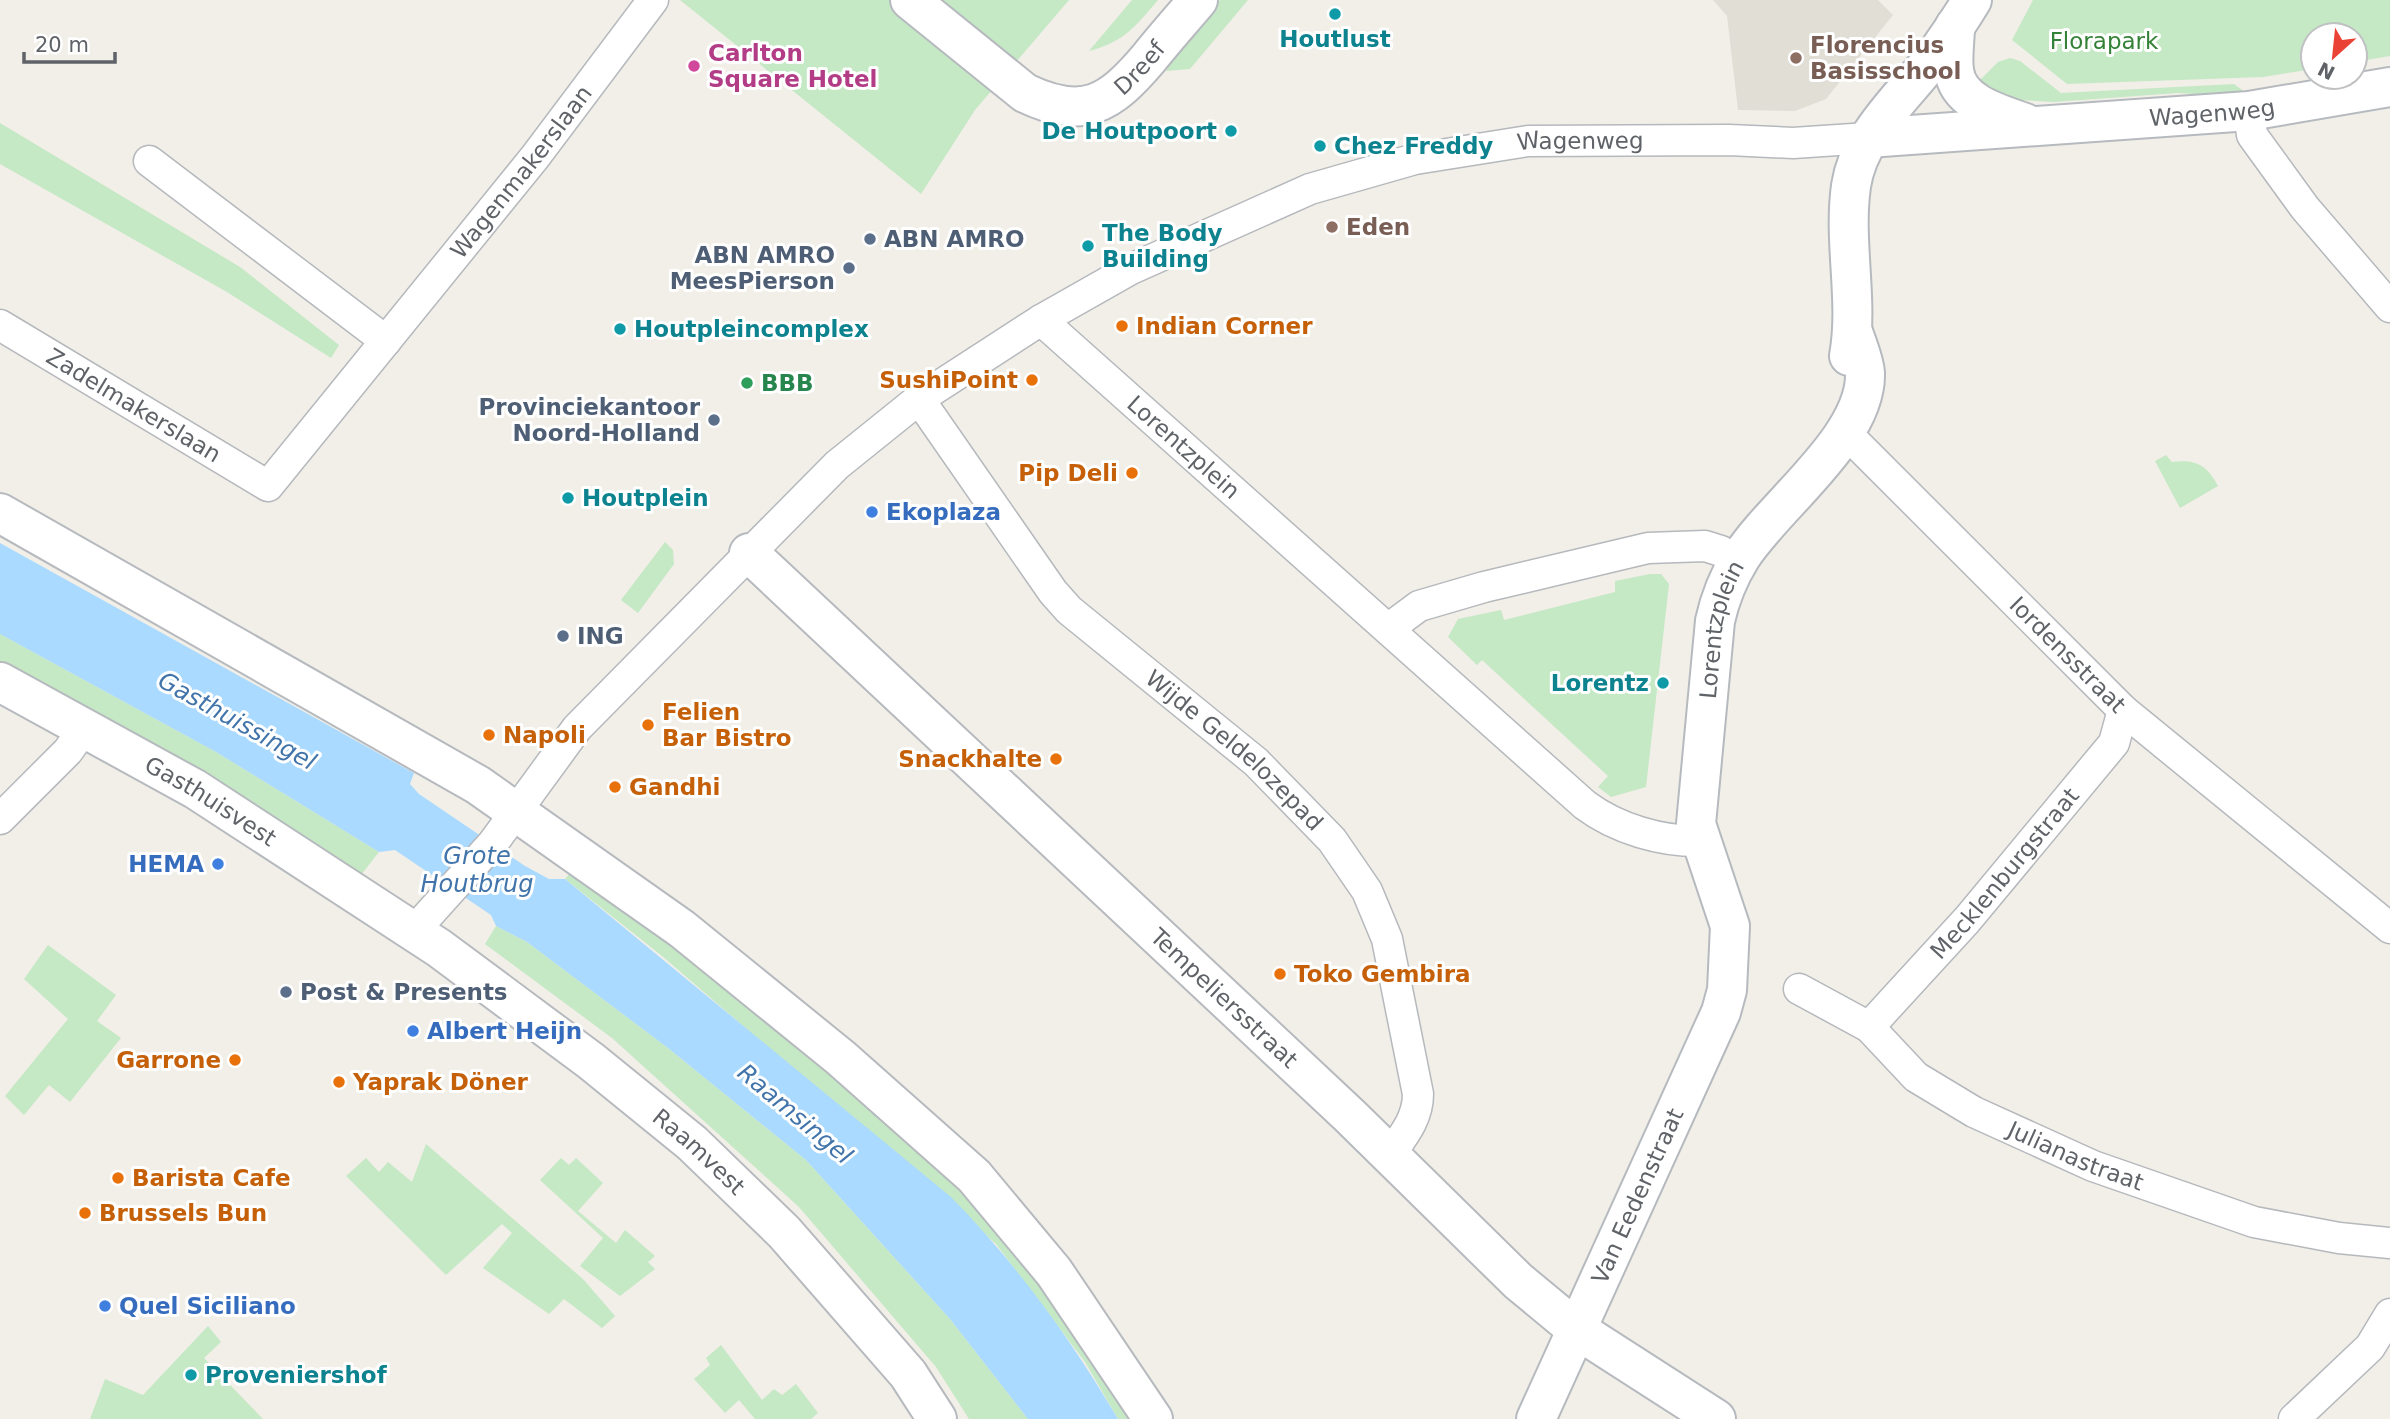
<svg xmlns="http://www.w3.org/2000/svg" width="2390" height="1419" viewBox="0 0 2390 1419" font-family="'DejaVu Sans',sans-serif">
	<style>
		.education { fill: #e1ded6 }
		.green { fill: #c5e8c5 }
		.water { fill: #aadaff }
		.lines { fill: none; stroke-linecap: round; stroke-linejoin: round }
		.street-casing { stroke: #b5b8bc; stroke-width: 33 }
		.secondary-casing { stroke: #b6babf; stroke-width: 42 }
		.street { stroke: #fff; stroke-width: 30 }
		.secondary { stroke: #fff; stroke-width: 38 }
		.culture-dot { fill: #0f9aa8; stroke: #fff; stroke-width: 2.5 }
		.education-dot { fill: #8d6e63; stroke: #fff; stroke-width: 2.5 }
		.hotel-dot { fill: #d1479c; stroke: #fff; stroke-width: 2.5 }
		.service-dot { fill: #5c6f8a; stroke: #fff; stroke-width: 2.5 }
		.food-dot { fill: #e8710a; stroke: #fff; stroke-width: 2.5 }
		.leisure-dot { fill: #2e9e5b; stroke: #fff; stroke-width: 2.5 }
		.shop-dot { fill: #3f7fe0; stroke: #fff; stroke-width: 2.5 }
		.labels { text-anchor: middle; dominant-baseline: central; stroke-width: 6; stroke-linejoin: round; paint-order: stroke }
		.culture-label { font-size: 23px; font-weight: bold; fill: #0d838f; stroke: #fff; text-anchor: start }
		.park-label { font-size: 23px; fill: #348238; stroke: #fff }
		.education-label { font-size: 23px; font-weight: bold; fill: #785e54; stroke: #fff; text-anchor: start }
		.hotel-label { font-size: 23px; font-weight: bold; fill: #b23c85; stroke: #fff; text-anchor: start }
		.street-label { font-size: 23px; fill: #5f6368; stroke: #fff }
		.service-label { font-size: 23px; font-weight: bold; fill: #4e5e75; stroke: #fff; text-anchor: start }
		.food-label { font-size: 23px; font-weight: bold; fill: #c56008; stroke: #fff; text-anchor: start }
		.leisure-label { font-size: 23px; font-weight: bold; fill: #27864d; stroke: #fff; text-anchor: start }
		.shop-label { font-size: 23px; font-weight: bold; fill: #366cbe; stroke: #fff; text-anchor: start }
		.water-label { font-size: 24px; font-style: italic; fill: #4174aa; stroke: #fff }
	</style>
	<rect width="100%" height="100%" fill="#f1efe8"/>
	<path class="education" d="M 1713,0 L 1878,0 L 1893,15 L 1826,99 L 1795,111 L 1738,110 L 1727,16 Z"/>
	<path class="green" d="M 680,0 L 1069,0 L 975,110 L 921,194 Z
		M 1132,0 L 1158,0 C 1135,27 1124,42 1089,51 Z
		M 1220,0 L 1248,0 L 1190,69 L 1166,71 L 1185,41 Z
		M 2033,0 L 2390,0 L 2390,56 L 2355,62 L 2355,35 L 2313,35 L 2313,69 L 2263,77 L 2067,84 L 2012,40 Z
		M 2010,58 L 2020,61 L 2061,93 L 2234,84 L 2242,90 L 2242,97 L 2178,93 L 2054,102 L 2020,100 L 1998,98 L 1978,82 L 1998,62 Z
		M 0,123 L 240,267 L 339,345 L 331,358 L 227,292 L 0,164 Z
		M 2166,455 L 2172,462 C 2196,459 2207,465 2218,486 L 2180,508 L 2155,461 Z
		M 665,542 L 673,550 L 674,564 L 638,613 L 621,600 Z
		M 1650,574 L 1661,574 L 1669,584 L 1646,787 L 1611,797 L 1598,787 L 1608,776 L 1482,660 L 1477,665 L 1448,637 L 1458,619 L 1501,610 L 1504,620 L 1615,592 L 1615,581 Z
		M 0,634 L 216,752 L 379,852 L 361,875 L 203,772 L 0,662 Z
		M 573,870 L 668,935 L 829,1066 L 961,1188 L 1036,1278 L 1133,1419 L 1118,1419 L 1085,1362 L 996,1244 L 662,956 L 565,879 Z
		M 496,926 L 527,942 L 668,1048 L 806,1160 L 950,1319 L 1028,1419 L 969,1419 L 936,1367 L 799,1207 L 612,1038 L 485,944 Z
		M 48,945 L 116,995 L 97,1021 L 121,1038 L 70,1102 L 49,1085 L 24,1115 L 5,1096 L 68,1019 L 24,979 Z
		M 426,1144 L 583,1279 L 615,1316 L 602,1328 L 564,1299 L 549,1314 L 483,1268 L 512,1233 L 502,1224 L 446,1275 L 346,1176 L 366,1158 L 379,1172 L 388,1162 L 412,1182 Z
		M 561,1158 L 569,1165 L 576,1158 L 603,1183 L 578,1211 L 616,1243 L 625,1230 L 655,1256 L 648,1262 L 655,1269 L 620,1296 L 580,1266 L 603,1238 L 540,1180 Z
		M 208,1326 L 221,1342 L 204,1358 L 263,1419 L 90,1419 L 105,1379 L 143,1395 Z
		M 721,1345 L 762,1400 L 774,1389 L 782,1395 L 796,1384 L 818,1413 L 811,1419 L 755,1419 L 739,1400 L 725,1413 L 694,1379 L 710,1365 L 706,1358 Z"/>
	<path class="water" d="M 0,543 L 414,773 L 410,784 L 419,794 L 525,866 L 549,879 L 565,879 L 951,1197 C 1016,1263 1071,1339 1118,1419 L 1028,1419 L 950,1319 L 806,1160 L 668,1048 L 527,942 L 496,926 L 491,915 L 395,850 L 379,852 L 216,752 L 0,634 Z"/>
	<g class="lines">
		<defs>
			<g id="street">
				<path d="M 2249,111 L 2252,135 L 2305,208 L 2390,307"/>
				<path d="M 149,161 L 386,341"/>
				<path id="s1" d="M 1041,320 L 1585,805 C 1617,829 1662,842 1702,841"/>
				<path id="s2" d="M 0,325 L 268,486 L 535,157 L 653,0"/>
				<path id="s3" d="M 919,399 L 1053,592 L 1069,610 L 1256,762 L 1332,840 L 1367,891 L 1387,939 L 1418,1094 C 1418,1119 1403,1136 1389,1156"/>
				<path id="s4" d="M 1845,432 L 2123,710 L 2390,928"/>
				<path d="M 1388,629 L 1419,606 L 1484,587 L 1648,548 L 1705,546 L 1721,551"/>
				<path d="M 0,819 L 68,751 L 85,727"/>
				<path id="s5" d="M 413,932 L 493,843 L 577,728 L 837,465 L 919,399 L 1041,320 L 1131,269 L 1310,189 L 1415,159 L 1528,141 L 1729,140 L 1793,143 L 1868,138"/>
				<path id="s6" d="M 1799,989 L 1869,1027 L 1916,1077 L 1974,1112 L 2093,1166 L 2254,1222 L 2339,1238 L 2390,1243"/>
				<path id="s7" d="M 1869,1027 L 1967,920 L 2114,743 L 2123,710"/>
				<path d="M 2294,1419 L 2370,1347 L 2390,1314"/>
			</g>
			<g id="secondary">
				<path id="s8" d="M 910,0 L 1025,93 C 1084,121 1110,104 1149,58 C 1165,38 1182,19 1198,0"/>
				<path d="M 1955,26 C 1955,40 1952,56 1954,70 C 1957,103 2000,114 2025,123"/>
				<path id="s9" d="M 1868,138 L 2249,111 L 2390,87"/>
				<path d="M 1849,356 C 1859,300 1843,243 1851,186 C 1859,132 1906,95 1937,53 C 1949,36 1961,18 1972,0"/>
				<path d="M 0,513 L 478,785 L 682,929 L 841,1058 L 974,1176 L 1054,1272 L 1153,1419"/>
				<path id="s10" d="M 749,553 L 1350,1116 L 1518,1281 L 1576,1329 L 1716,1419"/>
				<path id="s11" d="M 0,682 L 195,789 L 439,948 L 591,1061 L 692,1143 L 784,1232 L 908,1374 L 937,1419"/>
				<path id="s12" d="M 1536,1419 L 1721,1012 L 1727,990 L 1730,926 L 1696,824 L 1715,621 C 1720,598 1728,578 1741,557 C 1774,505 1867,438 1865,373 C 1864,360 1857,344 1853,332"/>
			</g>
		</defs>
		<use href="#street" class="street-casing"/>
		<use href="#secondary" class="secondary-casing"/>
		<use href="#street" class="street"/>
		<use href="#secondary" class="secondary"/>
	</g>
	<g class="culture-dot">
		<circle cx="1335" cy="14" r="7"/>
		<circle cx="1231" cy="131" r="7"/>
		<circle cx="1320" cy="146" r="7"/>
		<circle cx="1088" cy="246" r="7"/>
		<circle cx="620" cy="329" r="7"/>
		<circle cx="568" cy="498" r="7"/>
		<circle cx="1663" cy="683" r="7"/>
		<circle cx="191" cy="1375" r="7"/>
	</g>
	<g class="education-dot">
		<circle cx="1796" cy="58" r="7"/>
		<circle cx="1332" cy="227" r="7"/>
	</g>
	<circle class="hotel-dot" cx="694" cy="66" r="7"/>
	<g class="service-dot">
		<circle cx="870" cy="239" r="7"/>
		<circle cx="849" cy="268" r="7"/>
		<circle cx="714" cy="420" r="7"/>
		<circle cx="563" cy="636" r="7"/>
		<circle cx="286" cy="992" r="7"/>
	</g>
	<g class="food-dot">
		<circle cx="1122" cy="326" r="7"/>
		<circle cx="1032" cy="380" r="7"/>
		<circle cx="1132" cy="473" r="7"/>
		<circle cx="648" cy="725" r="7"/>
		<circle cx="489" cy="735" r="7"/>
		<circle cx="1056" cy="759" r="7"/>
		<circle cx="615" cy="787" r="7"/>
		<circle cx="1280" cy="974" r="7"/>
		<circle cx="235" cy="1060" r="7"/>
		<circle cx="339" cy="1082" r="7"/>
		<circle cx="118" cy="1178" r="7"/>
		<circle cx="85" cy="1213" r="7"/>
	</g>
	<circle class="leisure-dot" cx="747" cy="383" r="7"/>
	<g class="shop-dot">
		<circle cx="872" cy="512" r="7"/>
		<circle cx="218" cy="864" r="7"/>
		<circle cx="413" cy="1031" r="7"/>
		<circle cx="105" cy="1306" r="7"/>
	</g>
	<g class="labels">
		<g class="culture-label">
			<text x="1335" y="39" text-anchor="middle">Houtlust</text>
			<text x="1217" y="131" text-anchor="end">De Houtpoort</text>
			<text x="1334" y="146">Chez Freddy</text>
			<text x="1102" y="233">The Body<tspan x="1102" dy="26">Building</tspan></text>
			<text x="634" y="329">Houtpleincomplex</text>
			<text x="582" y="498">Houtplein</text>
			<text x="1649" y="683" text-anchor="end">Lorentz</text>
			<text x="205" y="1375">Proveniershof</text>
		</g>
		<g class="park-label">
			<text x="2104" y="41">Florapark</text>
		</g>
		<g class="education-label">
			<text x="1810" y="45">Florencius<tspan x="1810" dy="26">Basisschool</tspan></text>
			<text x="1346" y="227">Eden</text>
		</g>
		<g class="hotel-label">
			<text x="708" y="53">Carlton<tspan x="708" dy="26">Square Hotel</tspan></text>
		</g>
		<g class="street-label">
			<text stroke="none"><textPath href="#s8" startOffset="278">Dreef</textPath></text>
			<text stroke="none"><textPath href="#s9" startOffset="345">Wagenweg</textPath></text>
			<text stroke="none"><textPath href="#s5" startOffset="1458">Wagenweg</textPath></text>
			<text stroke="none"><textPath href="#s2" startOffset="716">Wagenmakerslaan</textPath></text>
			<text stroke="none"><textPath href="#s2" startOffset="156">Zadelmakerslaan</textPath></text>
			<text stroke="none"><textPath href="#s1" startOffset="191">Lorentzplein</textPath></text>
			<text stroke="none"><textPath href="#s12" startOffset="838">Lorentzplein</textPath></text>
			<text stroke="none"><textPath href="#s4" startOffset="315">Iordensstraat</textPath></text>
			<text stroke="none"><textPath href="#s3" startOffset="476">Wijde Geldelozepad</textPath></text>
			<text stroke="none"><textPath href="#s11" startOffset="242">Gasthuisvest</textPath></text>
			<text stroke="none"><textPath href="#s7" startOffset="205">Mecklenburgstraat</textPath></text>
			<text stroke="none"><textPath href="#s10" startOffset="651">Tempeliersstraat</textPath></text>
			<text stroke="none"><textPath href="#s11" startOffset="844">Raamvest</textPath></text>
			<text stroke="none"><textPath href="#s6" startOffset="327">Julianastraat</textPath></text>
			<text stroke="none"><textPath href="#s12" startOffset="245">Van Eedenstraat</textPath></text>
		</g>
		<g class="service-label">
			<text x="884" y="239">ABN AMRO</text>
			<text x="835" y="255" text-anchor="end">ABN AMRO<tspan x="835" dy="26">MeesPierson</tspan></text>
			<text x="700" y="407" text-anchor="end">Provinciekantoor<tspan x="700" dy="26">Noord-Holland</tspan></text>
			<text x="577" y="636">ING</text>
			<text x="300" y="992">Post &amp; Presents</text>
		</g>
		<g class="food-label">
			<text x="1136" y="326">Indian Corner</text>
			<text x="1018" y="380" text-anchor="end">SushiPoint</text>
			<text x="1118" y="473" text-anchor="end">Pip Deli</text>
			<text x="662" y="712">Felien<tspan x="662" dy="26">Bar Bistro</tspan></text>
			<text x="503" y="735">Napoli</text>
			<text x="1042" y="759" text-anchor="end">Snackhalte</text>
			<text x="629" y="787">Gandhi</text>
			<text x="1294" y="974">Toko Gembira</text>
			<text x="221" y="1060" text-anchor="end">Garrone</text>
			<text x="353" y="1082">Yaprak Döner</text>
			<text x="132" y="1178">Barista Cafe</text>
			<text x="99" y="1213">Brussels Bun</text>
		</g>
		<g class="leisure-label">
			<text x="761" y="383">BBB</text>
		</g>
		<g class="shop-label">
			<text x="886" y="512">Ekoplaza</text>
			<text x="204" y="864" text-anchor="end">HEMA</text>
			<text x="427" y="1031">Albert Heijn</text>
			<text x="119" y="1306">Quel Siciliano</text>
		</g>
		<g class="water-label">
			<text transform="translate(237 721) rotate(29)">Gasthuissingel</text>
			<text x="477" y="856">Grote<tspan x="477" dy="28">Houtbrug</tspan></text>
			<text transform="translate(795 1114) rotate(40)">Raamsingel</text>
		</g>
	</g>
	<g transform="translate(2334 56) rotate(207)"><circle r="33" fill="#ffffff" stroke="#bfc1c3" stroke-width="2"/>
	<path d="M0-5L12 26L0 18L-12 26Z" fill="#ea4335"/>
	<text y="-10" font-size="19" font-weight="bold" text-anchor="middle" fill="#5f6368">N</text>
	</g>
	<path d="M24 52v10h91v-10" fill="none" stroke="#5f6368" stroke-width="3.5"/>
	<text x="35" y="52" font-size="21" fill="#5f6368" stroke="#ffffff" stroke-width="5" paint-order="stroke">20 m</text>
</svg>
